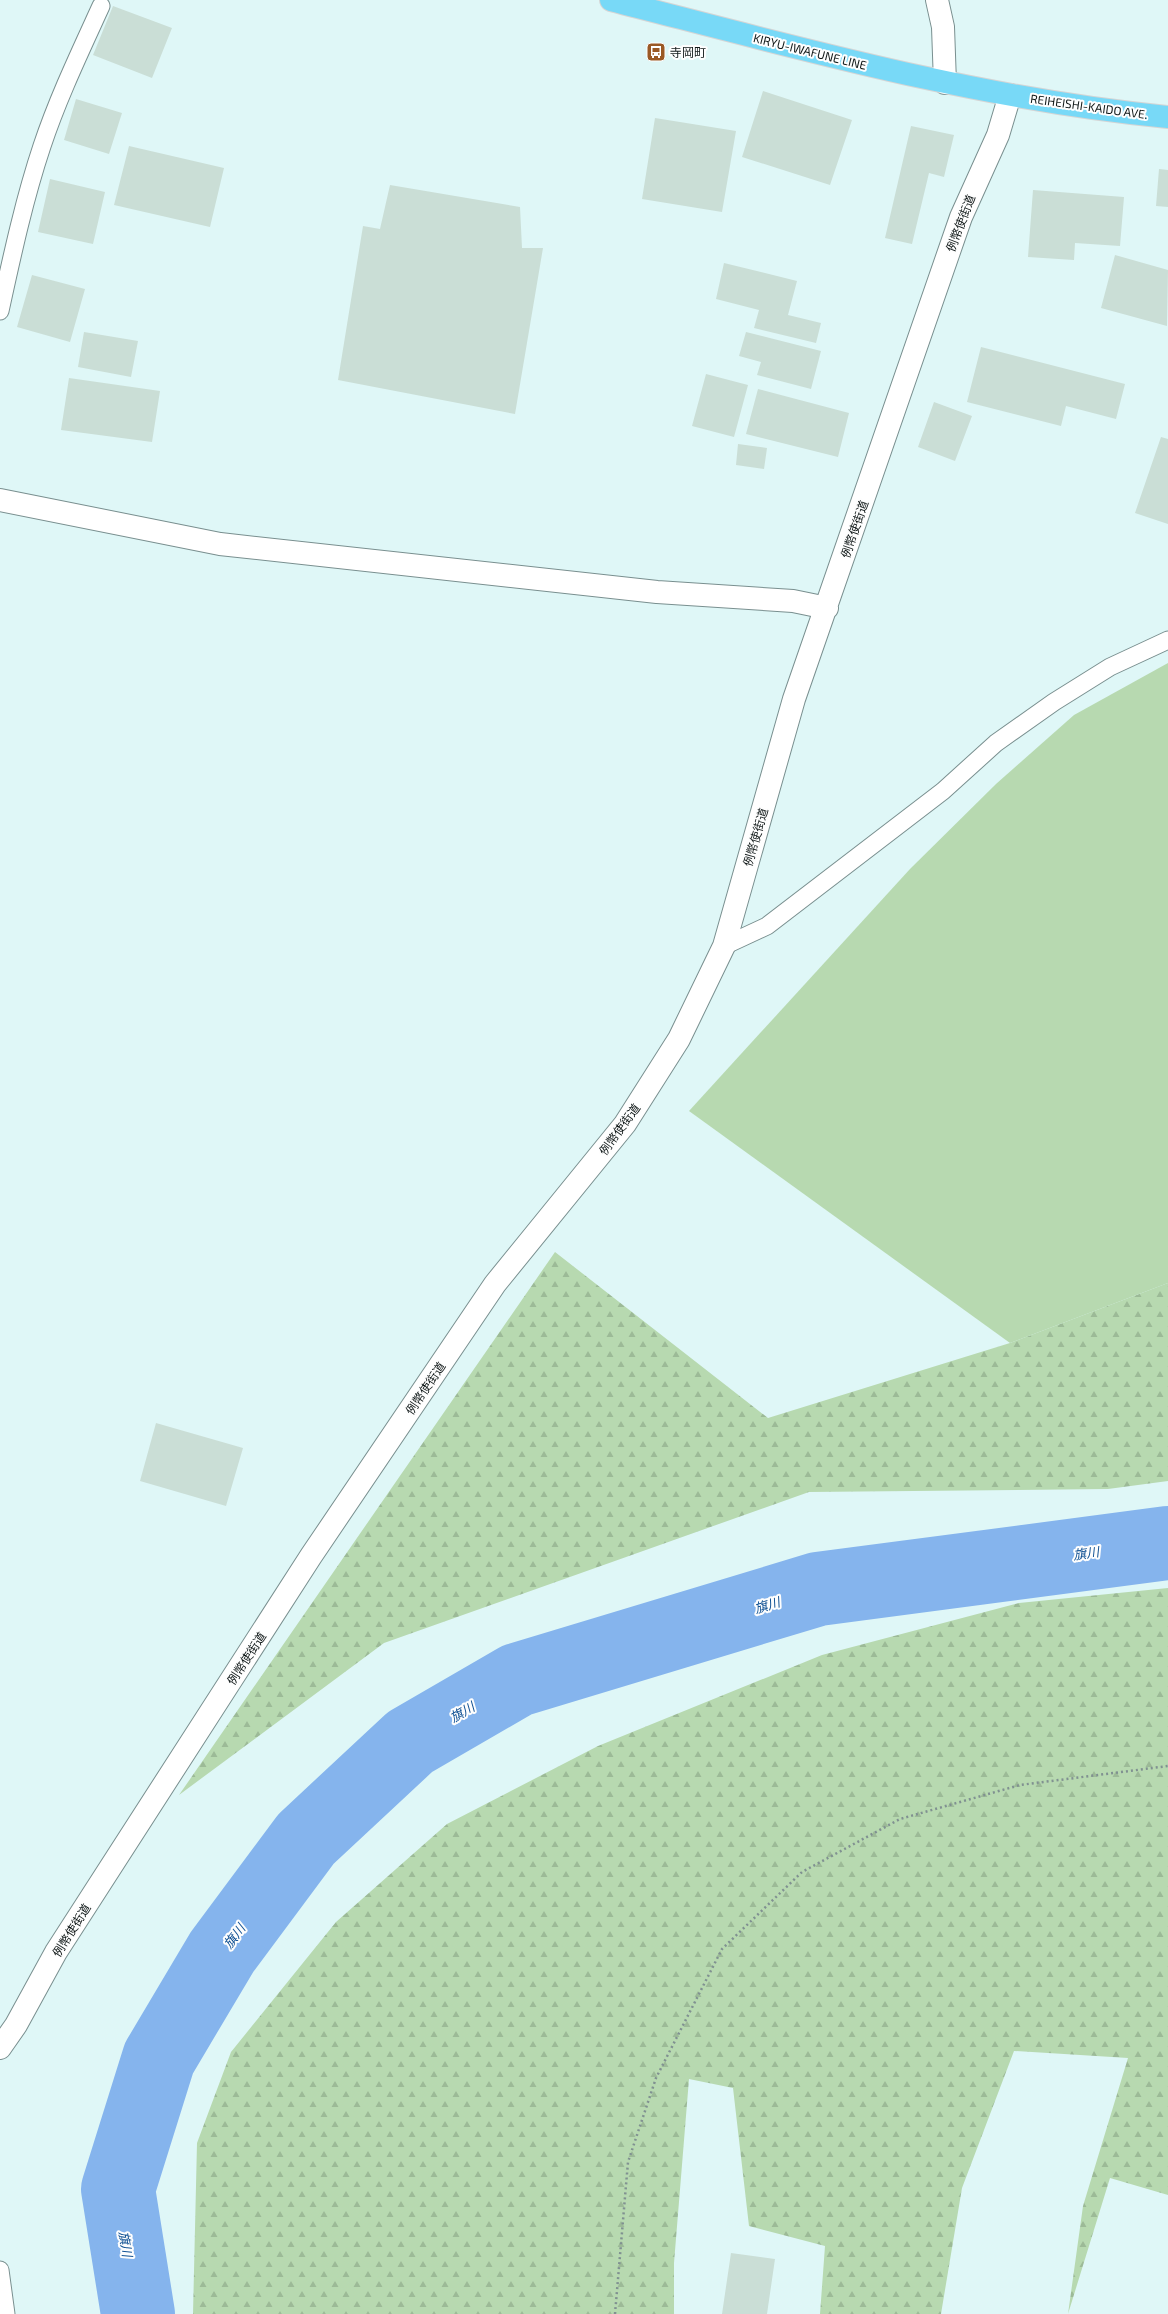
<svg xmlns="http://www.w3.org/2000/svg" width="1168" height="2314" viewBox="0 0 1168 2314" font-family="'Exo 2','Noto Sans JP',sans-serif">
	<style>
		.forest { fill: url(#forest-firs) }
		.pitch { fill: #b7d9b0 }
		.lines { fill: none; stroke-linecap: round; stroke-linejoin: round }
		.river { stroke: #85b4ed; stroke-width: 74 }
		.building { fill: #caded6 }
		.lane-casing { stroke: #798f8f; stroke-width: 19 }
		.street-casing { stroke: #798f8f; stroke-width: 24 }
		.primary-casing { stroke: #d4d5d5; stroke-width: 24 }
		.path { stroke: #809191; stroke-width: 2.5; stroke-dasharray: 2 3; stroke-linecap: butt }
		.lane { stroke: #fff; stroke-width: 17 }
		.street { stroke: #fff; stroke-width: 22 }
		.primary { stroke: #78d9f7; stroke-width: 22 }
		.labels { text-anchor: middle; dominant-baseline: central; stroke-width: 4; stroke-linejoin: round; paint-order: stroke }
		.street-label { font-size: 12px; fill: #101818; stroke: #fefefe }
		.poi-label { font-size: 12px; fill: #101818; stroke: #fefefe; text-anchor: start }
		.water-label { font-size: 13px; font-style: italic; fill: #0f5093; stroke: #fefefe }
	</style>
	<defs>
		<pattern id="forest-firs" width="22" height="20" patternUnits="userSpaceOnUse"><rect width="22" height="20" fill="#b7d9b0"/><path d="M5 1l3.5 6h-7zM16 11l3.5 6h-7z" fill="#9cba97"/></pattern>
	</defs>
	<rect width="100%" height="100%" fill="#dff7f7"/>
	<path class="forest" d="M 555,1252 L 768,1418 L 1010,1343 L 1168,1283 L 1168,1481 L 1108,1489 L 809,1492 L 384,1643 L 179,1795 Z
		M 1168,1588 L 1168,2195 L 1110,2178 L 1068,2314 L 1083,2206 L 1128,2058 L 1014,2051 L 962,2188 L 941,2314 L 820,2314 L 825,2246 L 749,2226 L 733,2088 L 689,2079 L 674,2263 L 674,2314 L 193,2314 L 197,2143 L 231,2052 L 336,1922 L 447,1824 L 598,1746 L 822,1655 L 1019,1603 Z"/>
	<path class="pitch" d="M 1168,663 L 1168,1283 L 1010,1343 L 689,1111 L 910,869 L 996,784 L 1074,715 Z"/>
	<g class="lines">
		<path class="river" d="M 138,2314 L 118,2189 L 159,2058 L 222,1952 L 306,1839 L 410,1742 L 517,1680 L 818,1589 L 1168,1543"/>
	</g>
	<path class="building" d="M 113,6 L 172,28 L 152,78 L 93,55 Z
		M 763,91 L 852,120 L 830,185 L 742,157 Z
		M 76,99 L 122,113 L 109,154 L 64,140 Z
		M 655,118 L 736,131 L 722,212 L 642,199 Z
		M 911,126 L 954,135 L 944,177 L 929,173 L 912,244 L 885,238 Z
		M 129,146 L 224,168 L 210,227 L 114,205 Z
		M 1159,169 L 1168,170 L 1168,207 L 1156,206 Z
		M 50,179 L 105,192 L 93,244 L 38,232 Z
		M 390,185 L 520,207 L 522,248 L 543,248 L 515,414 L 338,380 L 363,226 L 380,229 Z
		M 1033,190 L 1124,197 L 1120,246 L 1075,243 L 1074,260 L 1028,257 Z
		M 1115,255 L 1168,270 L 1167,326 L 1101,308 Z
		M 724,263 L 797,281 L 788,315 L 821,323 L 816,343 L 754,328 L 759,310 L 716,299 Z
		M 32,275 L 85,289 L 70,342 L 17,327 Z
		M 84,332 L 138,341 L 131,377 L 78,367 Z
		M 746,332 L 821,351 L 811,389 L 757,375 L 761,362 L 739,356 Z
		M 981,347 L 1125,384 L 1116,419 L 1066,406 L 1061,426 L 967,402 Z
		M 706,374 L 748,385 L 734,437 L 692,426 Z
		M 69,378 L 160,391 L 152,442 L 61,430 Z
		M 758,389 L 849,413 L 838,457 L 746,434 Z
		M 934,402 L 972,416 L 955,461 L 918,447 Z
		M 1161,437 L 1168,439 L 1168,524 L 1135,513 Z
		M 738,444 L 767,448 L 764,469 L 736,465 Z
		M 156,1423 L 243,1448 L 226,1506 L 140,1481 Z
		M 731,2253 L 775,2259 L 767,2314 L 722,2314 Z"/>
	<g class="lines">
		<defs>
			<path id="lane" d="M 0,311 C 12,256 24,200 42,146 C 58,98 80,52 101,6
				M 724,946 L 767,926 L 943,791 L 996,743 L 1054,702 L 1110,667 L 1168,640
				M 0,2270 L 6,2314"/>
			<path id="street" d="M 937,0 L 943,27 L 945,83
				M 0,500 L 220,544 L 657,592 L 793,601 L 827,608
				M 0,2048 L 16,2025 L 56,1952 L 311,1556 L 495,1284 L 625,1124 L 679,1039 L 724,946 L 794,699 L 961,217 L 998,135 L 1010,95"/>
			<path id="primary" d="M 611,0 C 795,47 978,99 1168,117"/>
		</defs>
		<use href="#lane" class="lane-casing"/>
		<use href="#street" class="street-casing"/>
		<use href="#primary" class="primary-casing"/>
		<path class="path" d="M 615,2314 L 628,2162 L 656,2078 L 722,1949 L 802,1872 L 900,1819 L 1020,1785 L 1168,1766"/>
		<use href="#lane" class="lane"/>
		<use href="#street" class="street"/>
		<use href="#primary" class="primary"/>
	</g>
	<defs>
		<symbol id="bus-square" viewBox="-11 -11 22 22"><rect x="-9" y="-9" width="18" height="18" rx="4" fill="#9a5925" stroke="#fefefe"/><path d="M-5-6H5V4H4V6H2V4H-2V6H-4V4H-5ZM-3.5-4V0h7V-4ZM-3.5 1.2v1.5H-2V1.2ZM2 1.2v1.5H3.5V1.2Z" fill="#fff"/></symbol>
	</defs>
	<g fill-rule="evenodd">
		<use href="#bus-square" x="645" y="41" width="22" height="22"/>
	</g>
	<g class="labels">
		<g class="street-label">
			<text transform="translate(810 51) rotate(14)">KIRYU-IWAFUNE LINE</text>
			<text transform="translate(1089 106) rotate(8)">REIHEISHI-KAIDO AVE.</text>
			<text transform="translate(960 223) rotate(-69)">例幣使街道</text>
			<text transform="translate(854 529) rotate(-71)">例幣使街道</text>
			<text transform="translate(755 837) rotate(-74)">例幣使街道</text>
			<text transform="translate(619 1129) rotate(-54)">例幣使街道</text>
			<text transform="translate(425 1388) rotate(-56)">例幣使街道</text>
			<text transform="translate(246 1658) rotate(-57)">例幣使街道</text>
			<text transform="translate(71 1930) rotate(-58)">例幣使街道</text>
		</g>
		<g class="poi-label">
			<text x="670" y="52">寺岡町</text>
		</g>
		<g class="water-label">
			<text transform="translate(1086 1553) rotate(-8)">旗川</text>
			<text transform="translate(767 1605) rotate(-17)">旗川</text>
			<text transform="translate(462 1712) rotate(-30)">旗川</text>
			<text transform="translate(234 1936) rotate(-53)">旗川</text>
			<text transform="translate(126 2244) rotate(81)">旗川</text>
		</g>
	</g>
</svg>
